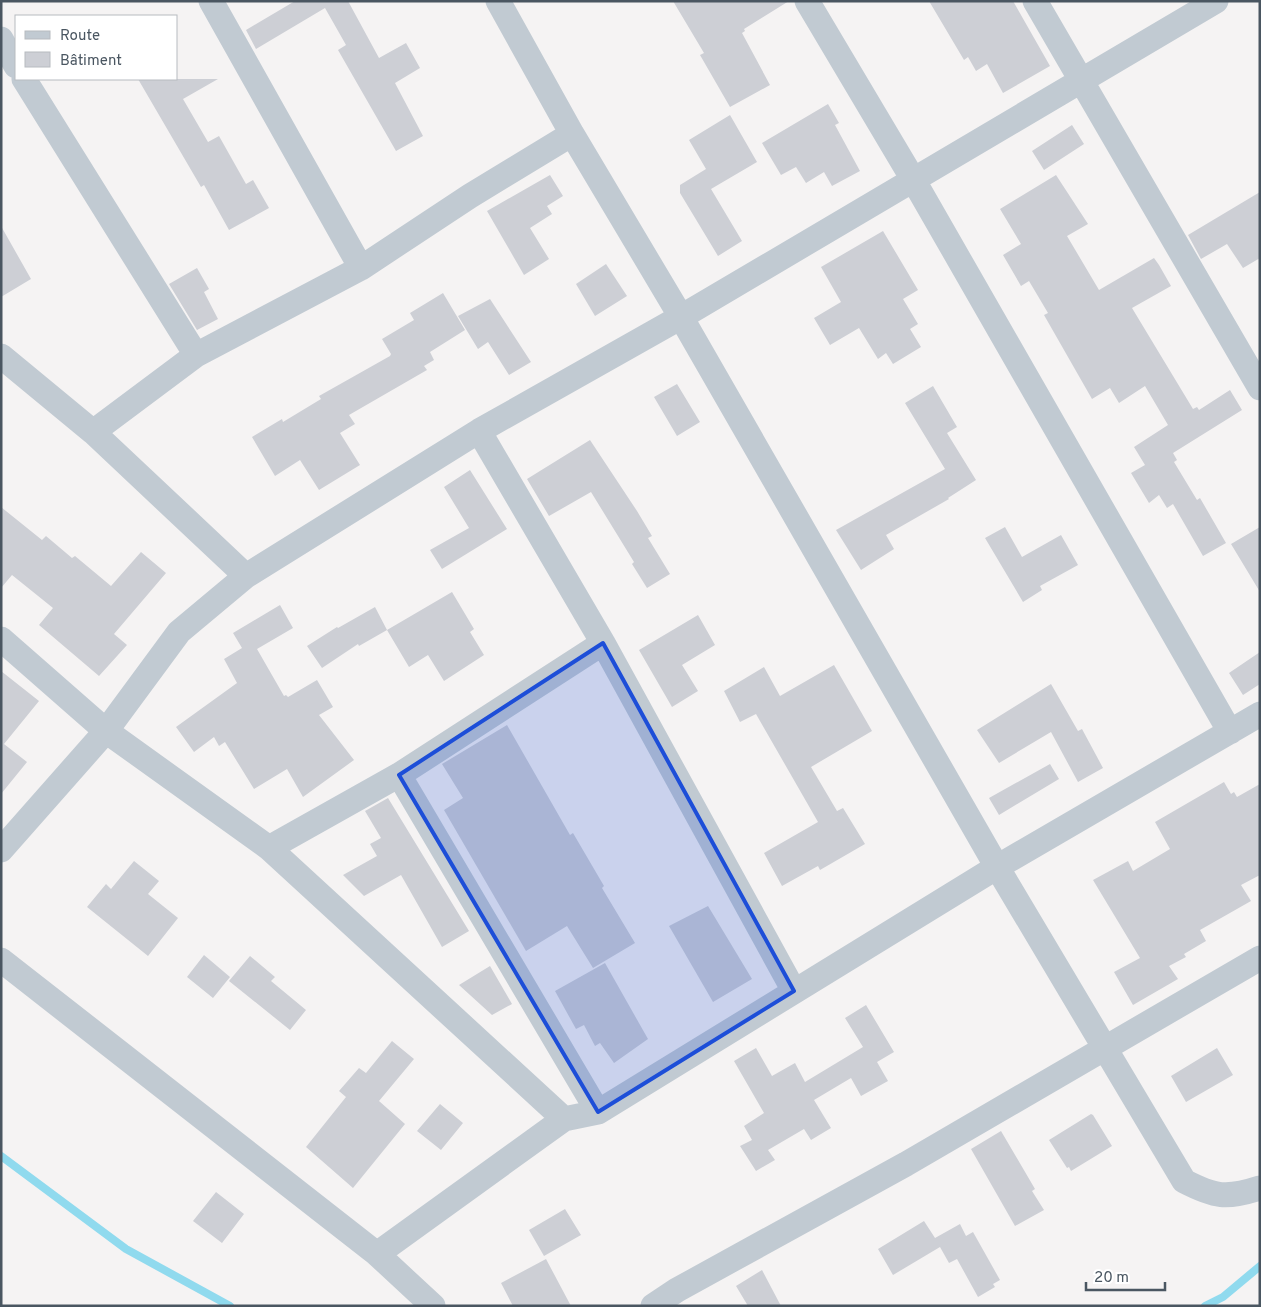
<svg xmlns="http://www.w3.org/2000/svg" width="1261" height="1307" viewBox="0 0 1261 1307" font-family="Overpass,sans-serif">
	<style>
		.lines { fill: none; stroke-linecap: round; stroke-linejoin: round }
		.stream { stroke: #90daee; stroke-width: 8 }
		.building { fill: #cdcfd5 }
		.minor { stroke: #c1cad2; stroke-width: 25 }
		.marked { fill: #1d4ed8; fill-opacity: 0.2; stroke: #1d4ed8; stroke-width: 4; stroke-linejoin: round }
	</style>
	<rect width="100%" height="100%" fill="#f5f3f3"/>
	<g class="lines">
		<path class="stream" d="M 1,1156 L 126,1249 L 230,1306
			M 1205,1306 L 1223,1297 L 1260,1266"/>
	</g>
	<path class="building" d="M 295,1 L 348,1 L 379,58 L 406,43 L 420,68 L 395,83 L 423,136 L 396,151 L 338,50 L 346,45 L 325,8 L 256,49 L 246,30 Z
		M 673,1 L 789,1 L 744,29 L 745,31 L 742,33 L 770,85 L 730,107 L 700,55 L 704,53 Z
		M 929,1 L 1013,1 L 1050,66 L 1003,93 L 987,64 L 976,71 L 968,57 L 964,60 Z
		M 138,79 L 218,79 L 183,99 L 208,142 L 219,136 L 246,184 L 253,180 L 269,208 L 229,230 L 204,185 L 201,187 Z
		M 828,104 L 839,123 L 835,125 L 860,171 L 832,186 L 824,172 L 806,183 L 796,167 L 781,175 L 762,143 Z
		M 730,115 L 757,162 L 711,189 L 742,241 L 718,256 L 680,193 L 680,185 L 706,169 L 689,140 Z
		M 1072,125 L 1084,144 L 1044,170 L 1032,151 Z
		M 550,175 L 563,196 L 547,206 L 552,214 L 530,228 L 549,259 L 524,275 L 487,211 Z
		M 1056,175 L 1088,224 L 1067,236 L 1099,290 L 1154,258 L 1159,265 L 1171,286 L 1132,308 L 1193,409 L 1197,407 L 1199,410 L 1230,390 L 1242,410 L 1173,453 L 1177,460 L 1174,462 L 1197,500 L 1200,498 L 1226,543 L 1203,556 L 1173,504 L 1167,508 L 1159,495 L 1149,503 L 1131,473 L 1145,465 L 1134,447 L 1168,425 L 1145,386 L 1119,403 L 1110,388 L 1092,399 L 1044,315 L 1048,313 L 1029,281 L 1021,286 L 1003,255 L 1021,244 L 1000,209 Z
		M 1260,192 L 1260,258 L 1243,268 L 1227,244 L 1201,259 L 1188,235 Z
		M 1,226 L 31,279 L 1,297 Z
		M 883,231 L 918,290 L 903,299 L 918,324 L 910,329 L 921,347 L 893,364 L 886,353 L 878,359 L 859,328 L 830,345 L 814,318 L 841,302 L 821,267 Z
		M 606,264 L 627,296 L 595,316 L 576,284 Z
		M 197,268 L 209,289 L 204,292 L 218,319 L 197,330 L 169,284 Z
		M 443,293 L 465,330 L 430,352 L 434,360 L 424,366 L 427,370 L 349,415 L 355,424 L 340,433 L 360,465 L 319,490 L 300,460 L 275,476 L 252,437 L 282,419 L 283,422 L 321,399 L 319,396 L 390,356 L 391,354 L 382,339 L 414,320 L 410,313 Z
		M 490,299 L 531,362 L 509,375 L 488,342 L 478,349 L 458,316 Z
		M 677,384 L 700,422 L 677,436 L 654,397 Z
		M 933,386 L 957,427 L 947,433 L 976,480 L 948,498 L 949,499 L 886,535 L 894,549 L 861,570 L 836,530 L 945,469 L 905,403 Z
		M 590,440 L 637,511 L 652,536 L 648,538 L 670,574 L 647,588 L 632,564 L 634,562 L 591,492 L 549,516 L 527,479 Z
		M 470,470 L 507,529 L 442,569 L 430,550 L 469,528 L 444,487 Z
		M 1,507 L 42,540 L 46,536 L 72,558 L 75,556 L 111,586 L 141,552 L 166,573 L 114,634 L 127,645 L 99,676 L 39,625 L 53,608 L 12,575 L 1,588 Z
		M 1005,527 L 1022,557 L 1061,535 L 1078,565 L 1040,586 L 1042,590 L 1023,602 L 985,538 Z
		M 1260,527 L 1260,592 L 1231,544 Z
		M 452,592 L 474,629 L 470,632 L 484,655 L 444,681 L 428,655 L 409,667 L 387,630 Z
		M 280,605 L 293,628 L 257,649 L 284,696 L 286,695 L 288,697 L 317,680 L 333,707 L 319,715 L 354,760 L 303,797 L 287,769 L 254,789 L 225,742 L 219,746 L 214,737 L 194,752 L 176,727 L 237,683 L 224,659 L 242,648 L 233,633 Z
		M 375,607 L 387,630 L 359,646 L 358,644 L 322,668 L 307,646 L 337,627 L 338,628 Z
		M 698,615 L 715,645 L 682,665 L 698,691 L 672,707 L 639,650 Z
		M 1260,652 L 1260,684 L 1243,695 L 1229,673 Z
		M 834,665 L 872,731 L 811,767 L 837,811 L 843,808 L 865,844 L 820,870 L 818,866 L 782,886 L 764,853 L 818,822 L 756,714 L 740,722 L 724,691 L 764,667 L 780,696 Z
		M 1,671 L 39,701 L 4,744 L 27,762 L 1,794 Z
		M 1051,684 L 1078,731 L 1082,729 L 1103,768 L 1078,782 L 1051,732 L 999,763 L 977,730 Z
		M 507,725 L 570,835 L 573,833 L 604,886 L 602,888 L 635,943 L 593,968 L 567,926 L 526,951 L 444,810 L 463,798 L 442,764 Z
		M 1050,764 L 1059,779 L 999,815 L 989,798 Z
		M 1224,782 L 1231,794 L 1234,792 L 1237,797 L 1260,784 L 1260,875 L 1241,885 L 1251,901 L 1200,930 L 1206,941 L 1184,954 L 1186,957 L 1169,966 L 1178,979 L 1133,1005 L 1114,972 L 1140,958 L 1093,880 L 1128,861 L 1133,871 L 1170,849 L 1155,822 Z
		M 388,798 L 469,931 L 442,947 L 401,875 L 364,896 L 343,875 L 377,856 L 370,844 L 381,838 L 365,811 Z
		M 134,861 L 159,881 L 148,894 L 178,918 L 148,956 L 87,907 L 106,884 L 111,889 Z
		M 708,906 L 752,979 L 713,1002 L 669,926 Z
		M 204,955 L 230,977 L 213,998 L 187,977 Z
		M 250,956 L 275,977 L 271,981 L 306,1010 L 290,1030 L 229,981 Z
		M 605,963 L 648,1039 L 614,1063 L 600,1043 L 595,1046 L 584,1025 L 576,1029 L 555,991 Z
		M 490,966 L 512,1004 L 492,1015 L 459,985 Z
		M 866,1005 L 894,1052 L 877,1062 L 888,1081 L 861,1096 L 851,1078 L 814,1100 L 831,1128 L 811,1140 L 804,1129 L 768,1150 L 775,1160 L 756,1171 L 740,1146 L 752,1140 L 744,1126 L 764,1113 L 734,1061 L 756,1048 L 772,1076 L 795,1063 L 805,1082 L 863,1047 L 845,1018 Z
		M 392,1041 L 414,1059 L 379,1101 L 405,1124 L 353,1188 L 306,1147 L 346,1097 L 339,1091 L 359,1068 L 366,1073 Z
		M 1217,1048 L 1233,1075 L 1186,1102 L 1171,1076 Z
		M 440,1104 L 463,1123 L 441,1150 L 417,1131 Z
		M 1091,1114 L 1093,1115 L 1112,1146 L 1071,1171 L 1069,1167 L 1067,1168 L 1049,1140 Z
		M 1001,1131 L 1035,1189 L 1032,1191 L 1044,1210 L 1015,1226 L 971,1149 Z
		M 216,1192 L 244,1214 L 222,1243 L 193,1221 Z
		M 565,1209 L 581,1235 L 544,1256 L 529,1230 Z
		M 924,1221 L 935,1238 L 960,1224 L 966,1236 L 973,1232 L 1000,1280 L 993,1284 L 995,1287 L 978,1297 L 957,1259 L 949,1263 L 940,1247 L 893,1275 L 878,1249 Z
		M 546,1259 L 571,1306 L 513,1306 L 501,1283 Z
		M 762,1270 L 781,1306 L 748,1306 L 736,1286 Z"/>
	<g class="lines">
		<path class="minor" d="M 211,1 L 361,268
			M 498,1 L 572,134 L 681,317 L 997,867 L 1184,1181 C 1215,1197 1226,1199 1260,1188
			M 807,1 L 914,181 L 1230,732
			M 1035,1 L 1260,388
			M 1,39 L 16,66
			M 24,79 L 196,355
			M 1,356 L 93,432 L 246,576
			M 479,431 L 603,643 L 794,991
			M 93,432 L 196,355 L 361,268 L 470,196 L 572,134
			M 1,639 L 106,731 L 269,848 L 564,1119
			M 399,775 L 598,1112
			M 269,848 L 399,775 L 603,643
			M 1,850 L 106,731 L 179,632 L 246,576 L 479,431 L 681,317 L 1216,1
			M 1,960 L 377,1254 L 433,1306
			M 377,1254 L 564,1119 L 598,1112 L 997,867 L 1260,714
			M 653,1306 L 677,1290 L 906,1164 L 1260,958"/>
	</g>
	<path class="marked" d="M 603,643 L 794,991 L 598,1112 L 399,775 Z"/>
	<rect width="1261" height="1307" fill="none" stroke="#4a5661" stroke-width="5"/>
	<rect x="15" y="15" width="162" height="65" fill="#ffffff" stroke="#b7bbc0"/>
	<rect x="25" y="31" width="25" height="8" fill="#c1cad2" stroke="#b7bbc0"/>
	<text x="60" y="40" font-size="15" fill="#4a5661">Route</text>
	<rect x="25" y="52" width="25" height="15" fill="#cdcfd5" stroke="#b7bbc0"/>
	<text x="60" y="65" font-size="15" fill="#4a5661">Bâtiment</text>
	<path d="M1086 1282v8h79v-8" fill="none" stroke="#4a5661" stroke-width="2.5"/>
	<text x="1094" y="1282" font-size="15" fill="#4a5661" stroke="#ffffff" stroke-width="4" paint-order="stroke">20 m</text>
</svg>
